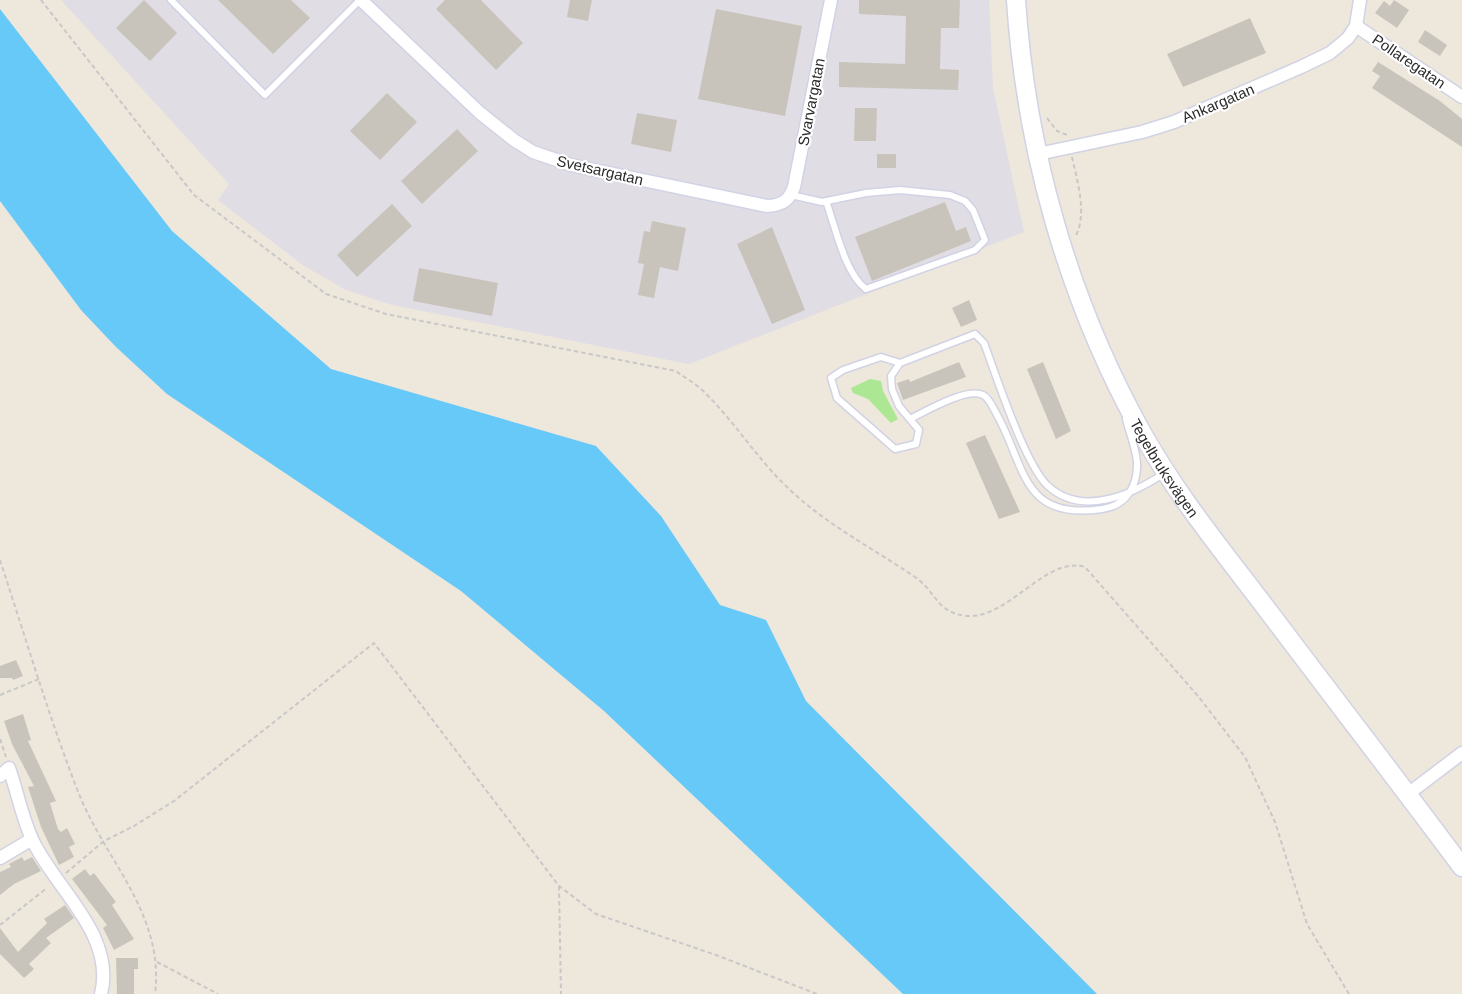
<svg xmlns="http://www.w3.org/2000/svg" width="1462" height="994" viewBox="0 0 1462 994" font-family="Helvetica,sans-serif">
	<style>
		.industrial { fill: #e0dde5 }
		.green { fill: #ace894 }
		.water { fill: #67c9f7 }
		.building { fill: #c9c4bb }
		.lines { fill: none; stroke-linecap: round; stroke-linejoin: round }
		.lane-casing { stroke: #d1d3e4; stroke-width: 9 }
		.street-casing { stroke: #d1d3e4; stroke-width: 15 }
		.secondary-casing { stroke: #d1d3e4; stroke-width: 21 }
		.path { stroke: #c8c8c8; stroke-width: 2; stroke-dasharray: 4.5 3; stroke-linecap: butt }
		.lane { stroke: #fff; stroke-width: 6 }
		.street { stroke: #fff; stroke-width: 12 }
		.secondary { stroke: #fff; stroke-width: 18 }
		.labels { text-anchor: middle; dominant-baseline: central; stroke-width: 4.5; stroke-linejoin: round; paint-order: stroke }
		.street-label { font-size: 15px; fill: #2b2b2b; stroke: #fff }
	</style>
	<rect width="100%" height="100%" fill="#eee7dc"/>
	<path class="industrial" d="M 61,0 L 989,0 L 993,88 L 1024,232 L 689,364 L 392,305 L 346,290 L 304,266 L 218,200 L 229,184 Z"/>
	<path class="green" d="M 870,379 L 881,381 L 883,391 L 898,419 L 891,423 L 868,399 L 853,393 L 851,388 Z"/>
	<path class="water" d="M 0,9 L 172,231 L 331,369 L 596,446 L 661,516 L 720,605 L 766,620 L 806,701 L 1097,994 L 903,994 L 604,711 L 461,591 L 167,394 L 116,347 L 81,310 L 0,201 Z"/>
	<path class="building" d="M 144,0 L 177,33 L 150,61 L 116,28 Z
		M 218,0 L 291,0 L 310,18 L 273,54 Z
		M 445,0 L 481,0 L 523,43 L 496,70 L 436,9 Z
		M 570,0 L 592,0 L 588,21 L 567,17 Z
		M 859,0 L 960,0 L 959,28 L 941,28 L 940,69 L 959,70 L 958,90 L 839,87 L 839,62 L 905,64 L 906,16 L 859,14 Z
		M 1394,0 L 1409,10 L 1397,28 L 1375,13 L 1384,1 L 1390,6 Z
		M 716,9 L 802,26 L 785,116 L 698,99 Z
		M 1250,18 L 1266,53 L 1183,87 L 1167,54 Z
		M 1425,30 L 1447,45 L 1440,56 L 1418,42 Z
		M 1378,62 L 1440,101 L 1462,119 L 1462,147 L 1372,88 L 1380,76 L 1372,71 Z
		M 387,93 L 417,122 L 380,160 L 350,131 Z
		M 855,108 L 877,108 L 876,141 L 854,141 Z
		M 637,113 L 677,120 L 671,152 L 631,144 Z
		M 457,129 L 478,151 L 422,204 L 401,181 Z
		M 877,154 L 896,154 L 896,168 L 877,168 Z
		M 945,202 L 956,231 L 966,227 L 971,241 L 872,281 L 855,237 Z
		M 392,204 L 412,226 L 357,277 L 337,255 Z
		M 652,221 L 686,228 L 678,271 L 660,267 L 654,298 L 638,295 L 644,264 L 638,263 L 644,231 L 650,232 Z
		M 772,227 L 805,310 L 772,324 L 737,244 Z
		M 419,268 L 498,283 L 492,316 L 413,301 Z
		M 969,300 L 977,320 L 961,327 L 952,308 Z
		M 959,362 L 966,377 L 903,400 L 897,383 L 909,379 L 910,382 Z
		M 1043,362 L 1071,431 L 1056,439 L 1027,369 Z
		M 985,435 L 1020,512 L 999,519 L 966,443 Z
		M 16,660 L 23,676 L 13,680 L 12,678 L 0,678 L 0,666 Z
		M 23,714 L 31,740 L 28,741 L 56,801 L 50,803 L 58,829 L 61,832 L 67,828 L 75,844 L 69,847 L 74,857 L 59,865 L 41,827 L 28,787 L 34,786 L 12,744 L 4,721 Z
		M 22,857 L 24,861 L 32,857 L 41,871 L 14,884 L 0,895 L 0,872 L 11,867 L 9,864 Z
		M 85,869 L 90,876 L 94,873 L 116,902 L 112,905 L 134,939 L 114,950 L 103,928 L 107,925 L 72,879 Z
		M 65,905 L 74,918 L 46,938 L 51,943 L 29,964 L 34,969 L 24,978 L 0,954 L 0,928 L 18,952 L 47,923 L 44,919 Z
		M 116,958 L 138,958 L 138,969 L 134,969 L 134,994 L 117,994 Z"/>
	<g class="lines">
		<defs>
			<path id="lane" d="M 171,0 L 265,95 L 360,0
				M 791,195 L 822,202 L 866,193 L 900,190 L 950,195 L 965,201 L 973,210 L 985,240 L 975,250 L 866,289 C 845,274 835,226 826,201
				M 900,363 L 881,357 L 843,370 L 831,378 L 837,398 L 895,449 L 916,444 L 919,430 L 899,406 L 892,389 L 891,376 L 900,363 L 975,334 L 984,343 C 996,375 1025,465 1048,486 C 1082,517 1131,495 1163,474
				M 910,419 C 926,411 967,387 983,395 C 989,398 993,407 996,413 C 1026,465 1020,521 1102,509 C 1116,507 1127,500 1133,486 C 1143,462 1132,443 1126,419"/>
			<path id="street" d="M 361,0 L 480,113 L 514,140 L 533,152 L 571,165 L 767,206 C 782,205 789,201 794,187 L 831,0
				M 1356,26 L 1462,97
				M 1038,154 L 1142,132 L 1174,122 L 1301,67 L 1330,53 L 1348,38 L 1356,26 L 1360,0
				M 0,776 L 9,768 C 17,791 22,817 32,839 C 54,888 116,934 101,994
				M 1408,794 L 1462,753
				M 0,858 L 32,839"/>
			<g id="secondary">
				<path id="s1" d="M 1016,0 C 1026,151 1068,300 1142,433 C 1178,497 1225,554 1269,612 C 1333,697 1398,781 1462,867"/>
			</g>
		</defs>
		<use href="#lane" class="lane-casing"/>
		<use href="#street" class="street-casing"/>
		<use href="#secondary" class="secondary-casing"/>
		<path class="path" d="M 41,0 L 194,195 L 326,294 L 386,314 L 676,371 C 685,378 697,384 705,393 C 734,421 756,457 785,485 C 823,523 871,547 915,577 C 936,591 936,613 967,616 C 1009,619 1046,555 1085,567 L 1198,696 L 1245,757 L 1275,822 L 1307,924 L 1349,994
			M 1047,118 L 1057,131 L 1067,135
			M 1072,157 C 1077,180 1088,215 1075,237
			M 0,560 C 25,636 48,714 77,789 C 104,860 165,913 155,994
			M 0,695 L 39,679
			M 0,739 L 6,757
			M 66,873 L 104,841 L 134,826 L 174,801 L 374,643 L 559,886 L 596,914 L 716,955 L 817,994
			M 559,886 L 561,994
			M 0,925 L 47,888
			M 157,962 L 218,994"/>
		<use href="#lane" class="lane"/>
		<use href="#street" class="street"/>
		<use href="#secondary" class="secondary"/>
	</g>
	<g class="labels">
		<g class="street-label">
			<text transform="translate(1409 61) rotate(34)">Pollaregatan</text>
			<text transform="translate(811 102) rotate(-79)">Svarvargatan</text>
			<text transform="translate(1218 103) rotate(-23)">Ankargatan</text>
			<text transform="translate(600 170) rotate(13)">Svetsargatan</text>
			<text stroke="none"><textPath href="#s1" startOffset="496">Tegelbruksvägen</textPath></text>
		</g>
	</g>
</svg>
